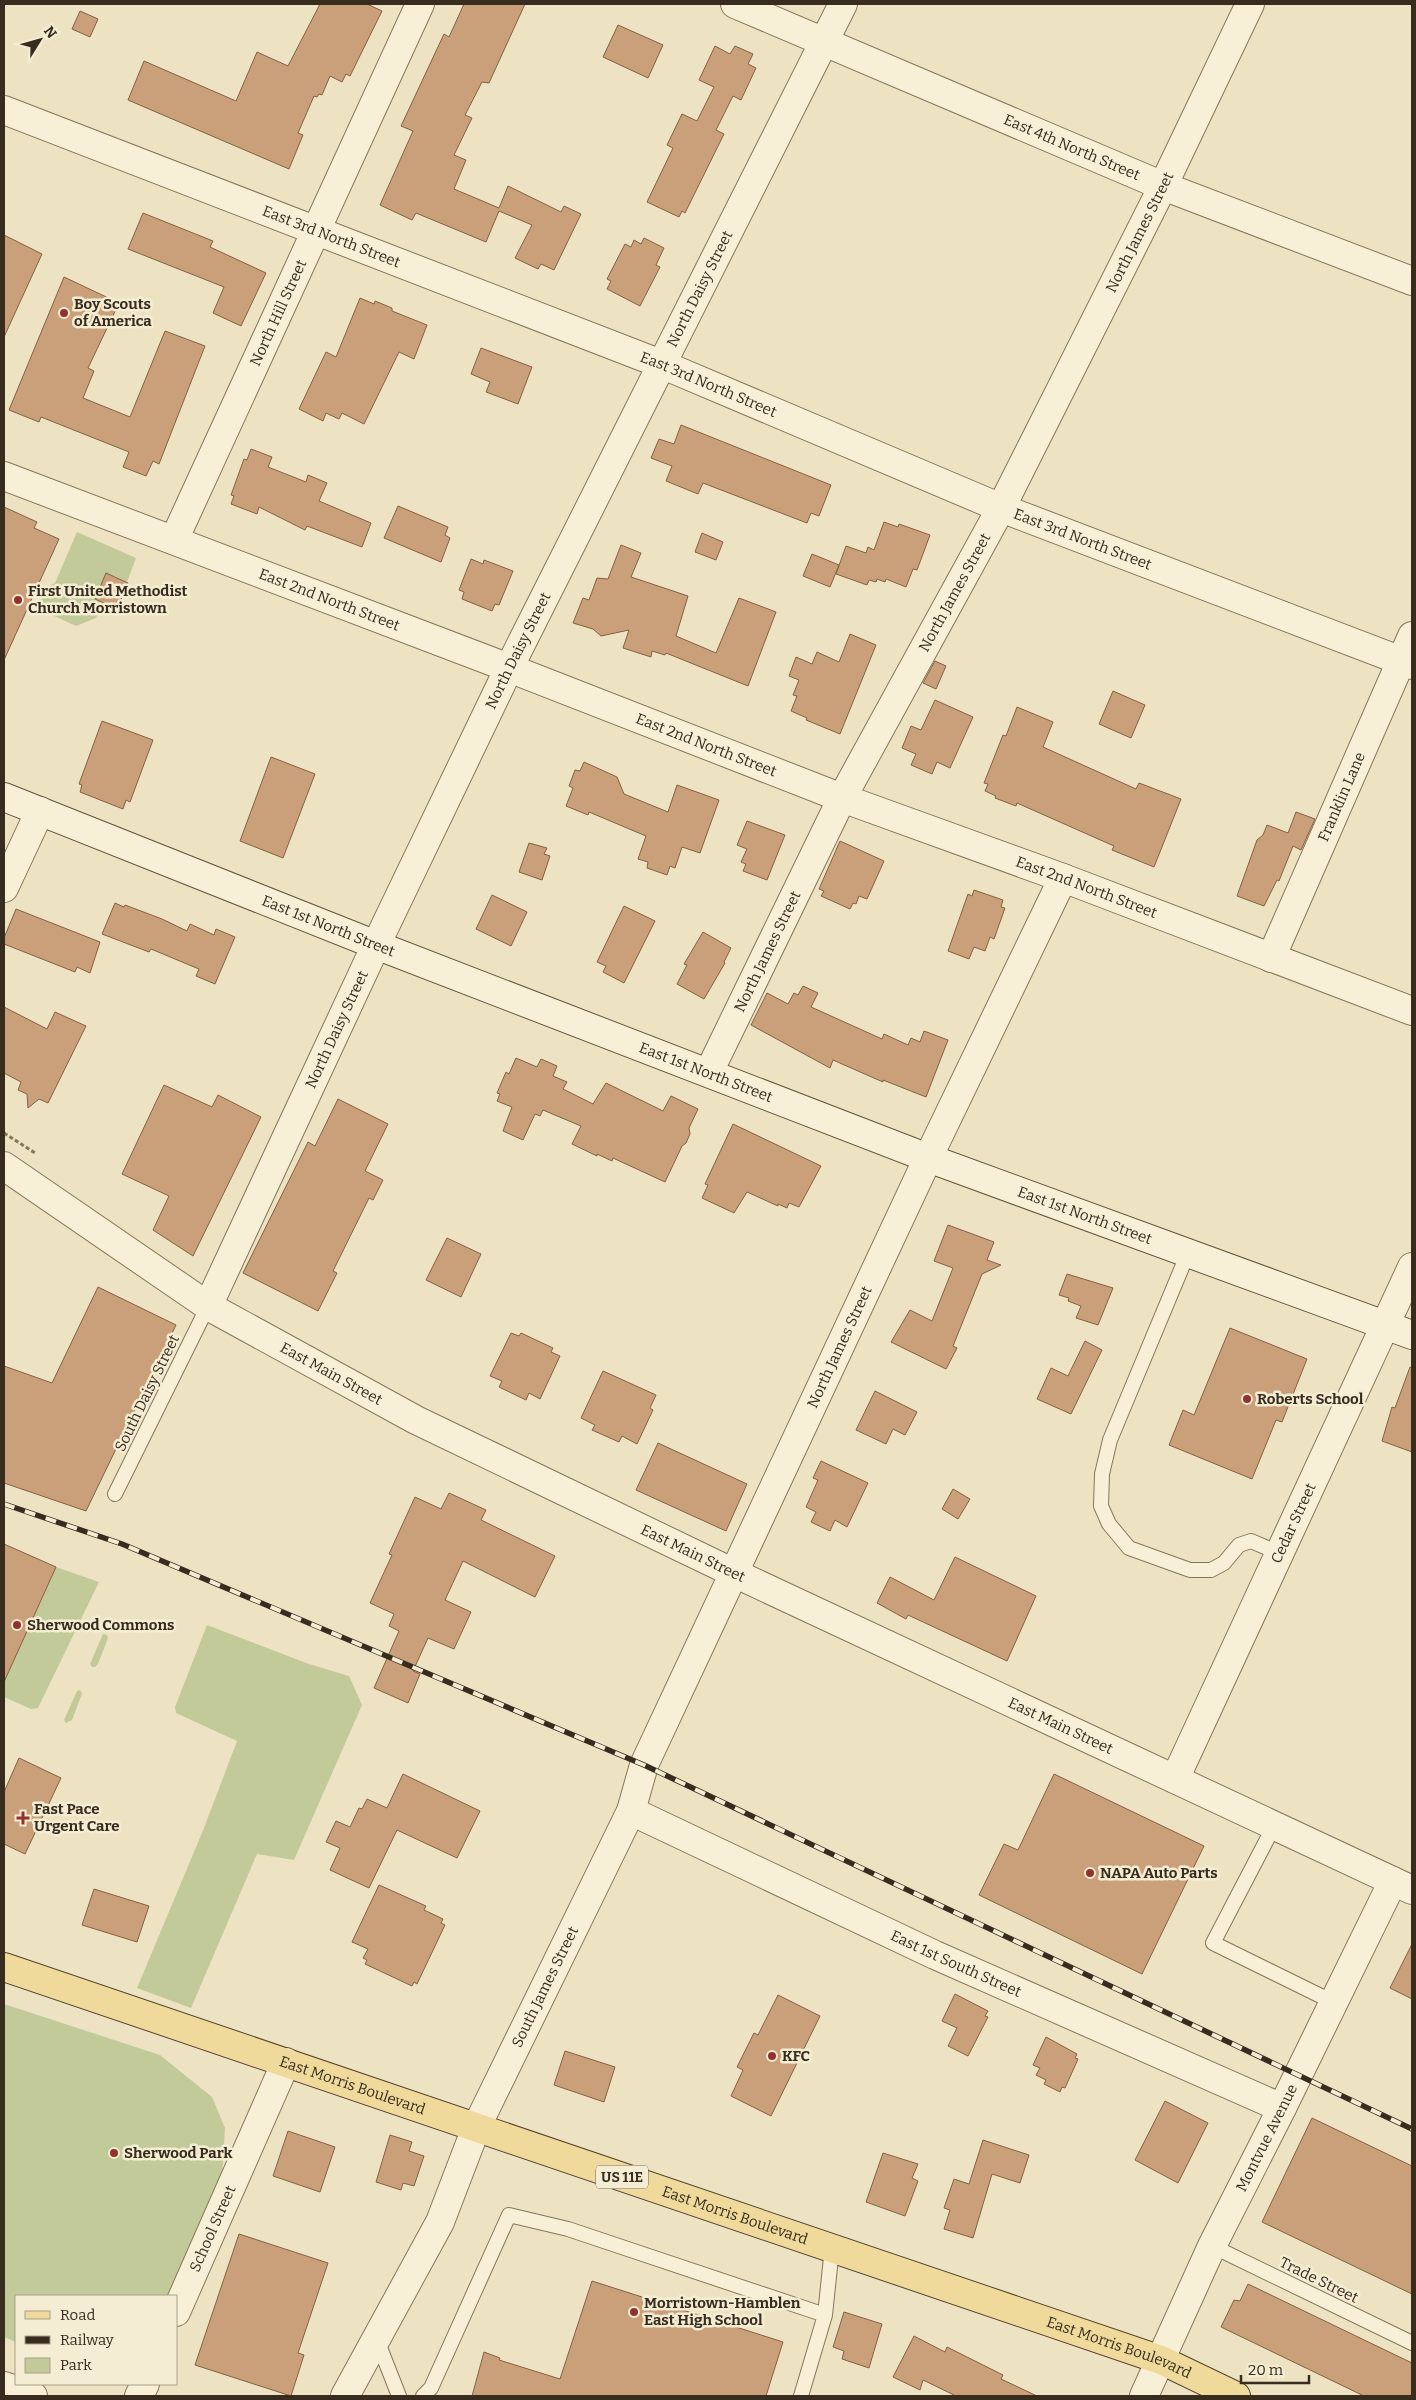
<svg xmlns="http://www.w3.org/2000/svg" width="1416" height="2400" viewBox="0 0 1416 2400" font-family="Bitter,serif">
	<style>
		.green { fill: #c1ca98 }
		.building { fill: #caa07a; stroke: #856041 }
		.lines { fill: none; stroke-linecap: round; stroke-linejoin: round }
		.lane-casing { stroke: #86755b; stroke-width: 16 }
		.street-casing { stroke: #86755b; stroke-width: 30 }
		.secondary-casing { stroke: #68563e; stroke-width: 30 }
		.primary-casing { stroke: #54432f; stroke-width: 30 }
		.path { stroke: #86755b; stroke-width: 3; stroke-dasharray: 4 2.5; stroke-linecap: butt }
		.lane { stroke: #f8f0d6; stroke-width: 14 }
		.street { stroke: #f8f0d6; stroke-width: 28 }
		.secondary { stroke: #f8f0d6; stroke-width: 28 }
		.primary { stroke: #efda9c; stroke-width: 28 }
		.rail-casing { stroke: #372c1e; stroke-width: 5.5 }
		.rail { stroke: #f4edd3; stroke-width: 4; stroke-dasharray: 11; stroke-linecap: butt }
		.poi-dot { fill: #93322c; stroke: #f4edd3; stroke-width: 2 }
		.labels { text-anchor: middle; dominant-baseline: central; stroke-width: 5; stroke-linejoin: round; paint-order: stroke }
		.shield { fill: #f4edd3; stroke: #706654; stroke-width: 1 }
		.shield-label { font-size: 14px; font-weight: bold; fill: #372c1e }
		.street-label { font-size: 15px; fill: #372c1e; stroke: #f4edd3 }
		.poi-label { font-size: 15px; font-weight: bold; fill: #372c1e; stroke: #f4edd3; text-anchor: start }
	</style>
	<rect width="100%" height="100%" fill="#ede3c3"/>
	<path class="green" d="M 77,532 L 136,558 L 127,582 L 106,573 L 95,599 L 103,602 L 96,618 L 76,626 L 37,608 L 47,587 L 55,583 Z
		M 56,1567 L 99,1582 L 38,1708 L 31,1709 L 4,1697 L 4,1682 Z
		M 207,1625 L 309,1664 L 349,1676 L 362,1705 L 294,1860 L 257,1854 L 191,2008 L 137,1988 L 204,1828 L 237,1741 L 176,1713 L 175,1707 Z
		M 103,1634 L 107,1635 L 108,1638 L 98,1664 L 95,1667 L 92,1667 L 90,1664 Z
		M 80,1690 L 82,1694 L 72,1720 L 66,1723 L 64,1720 L 77,1691 Z
		M 4,2004 L 160,2055 L 212,2097 L 225,2128 L 222,2177 L 167,2296 L 16,2296 L 16,2342 L 4,2337 Z"/>
	<path class="building" d="M 320,4 L 367,4 L 382,11 L 350,76 L 346,74 L 342,82 L 330,76 L 322,95 L 319,94 L 317,97 L 314,96 L 298,133 L 303,135 L 289,169 L 128,100 L 144,61 L 236,101 L 257,52 L 288,66 Z
		M 464,4 L 525,4 L 489,83 L 482,82 L 465,115 L 472,118 L 454,155 L 466,160 L 454,189 L 499,208 L 508,186 L 561,212 L 564,206 L 581,214 L 554,270 L 541,264 L 538,269 L 515,258 L 532,225 L 499,211 L 486,242 L 416,213 L 412,220 L 380,205 L 413,131 L 401,126 L 444,34 L 449,37 Z
		M 80,11 L 98,19 L 90,37 L 72,29 Z
		M 618,25 L 663,45 L 648,78 L 603,57 Z
		M 715,46 L 730,54 L 735,46 L 753,54 L 748,64 L 756,68 L 741,100 L 733,96 L 716,130 L 724,134 L 685,213 L 682,211 L 679,217 L 647,202 L 673,148 L 667,145 L 682,114 L 697,121 L 714,87 L 699,80 Z
		M 143,213 L 213,241 L 210,247 L 266,273 L 241,326 L 213,313 L 224,287 L 128,249 Z
		M 4,235 L 42,254 L 4,337 Z
		M 644,238 L 664,248 L 656,265 L 660,267 L 640,306 L 607,289 L 611,281 L 607,279 L 625,244 L 631,247 L 634,240 L 641,244 Z
		M 64,277 L 119,303 L 88,368 L 94,371 L 83,398 L 130,417 L 165,331 L 205,346 L 159,464 L 153,461 L 146,476 L 123,467 L 129,452 L 41,417 L 39,422 L 9,410 Z
		M 360,298 L 374,304 L 375,301 L 392,308 L 392,311 L 427,325 L 414,359 L 399,352 L 364,424 L 342,413 L 339,419 L 326,413 L 323,421 L 299,409 L 326,352 L 336,357 Z
		M 481,348 L 532,367 L 518,404 L 486,392 L 490,382 L 471,374 Z
		M 681,425 L 831,485 L 819,516 L 811,513 L 807,523 L 703,483 L 698,494 L 666,481 L 672,466 L 651,458 L 659,439 L 674,444 Z
		M 251,449 L 272,457 L 268,467 L 306,482 L 308,475 L 327,483 L 319,501 L 371,523 L 362,547 L 307,526 L 305,530 L 259,507 L 257,514 L 231,504 L 234,496 L 231,495 L 244,459 L 247,460 Z
		M 398,506 L 448,527 L 445,535 L 450,538 L 441,562 L 384,538 Z
		M 4,507 L 37,522 L 34,528 L 59,539 L 4,660 Z
		M 884,522 L 898,527 L 899,524 L 930,535 L 917,570 L 913,569 L 906,587 L 886,579 L 885,582 L 877,579 L 876,582 L 869,580 L 867,585 L 836,574 L 846,546 L 866,553 L 868,547 L 874,550 Z
		M 702,533 L 723,542 L 716,560 L 695,552 Z
		M 621,545 L 641,553 L 631,577 L 688,596 L 676,636 L 716,653 L 739,598 L 776,612 L 748,686 L 666,653 L 665,655 L 652,651 L 651,657 L 623,648 L 629,630 L 601,636 L 593,629 L 573,623 L 583,598 L 589,600 L 597,578 L 608,579 Z
		M 812,554 L 839,565 L 830,587 L 803,576 Z
		M 471,559 L 483,564 L 484,560 L 513,571 L 499,605 L 495,604 L 492,611 L 462,599 L 464,592 L 459,590 Z
		M 106,573 L 128,583 L 117,609 L 95,599 Z
		M 850,634 L 876,645 L 840,734 L 806,720 L 807,718 L 791,711 L 797,696 L 793,695 L 799,680 L 789,676 L 796,657 L 812,664 L 817,652 L 839,662 Z
		M 935,661 L 946,666 L 936,689 L 923,683 Z
		M 1113,691 L 1145,705 L 1131,738 L 1099,724 Z
		M 935,700 L 973,717 L 950,768 L 937,762 L 932,774 L 911,765 L 916,754 L 902,748 L 911,726 L 921,730 Z
		M 1017,707 L 1053,722 L 1043,747 L 1136,789 L 1139,783 L 1181,799 L 1154,867 L 1112,850 L 1114,846 L 1017,803 L 1016,806 L 995,798 L 996,796 L 985,791 L 988,784 L 984,783 L 1003,735 L 1006,736 Z
		M 102,721 L 153,740 L 130,802 L 126,800 L 123,809 L 80,792 L 82,785 L 79,784 Z
		M 271,757 L 315,774 L 283,858 L 240,841 Z
		M 584,762 L 617,777 L 624,794 L 668,812 L 677,785 L 719,800 L 700,853 L 682,847 L 675,868 L 670,866 L 667,875 L 647,868 L 648,862 L 638,859 L 646,836 L 589,812 L 588,815 L 566,806 L 573,788 L 569,786 L 575,770 L 580,771 Z
		M 1296,812 L 1315,819 L 1301,850 L 1293,846 L 1279,881 L 1277,880 L 1264,906 L 1237,896 L 1257,840 L 1263,835 L 1267,825 L 1288,833 Z
		M 747,821 L 785,835 L 767,880 L 743,871 L 746,864 L 741,862 L 747,849 L 737,845 Z
		M 840,841 L 884,861 L 867,899 L 859,896 L 856,904 L 853,903 L 850,909 L 821,896 L 824,891 L 819,889 Z
		M 529,843 L 547,848 L 544,854 L 550,856 L 542,880 L 519,872 Z
		M 974,890 L 1003,900 L 1001,907 L 1005,908 L 994,939 L 990,937 L 985,951 L 974,947 L 969,959 L 948,951 L 968,894 L 972,896 Z
		M 492,895 L 527,912 L 511,946 L 476,929 Z
		M 115,903 L 124,907 L 125,905 L 162,919 L 187,931 L 190,924 L 214,935 L 216,929 L 235,937 L 215,984 L 196,976 L 199,969 L 151,949 L 149,952 L 102,934 Z
		M 624,906 L 655,921 L 624,983 L 603,972 L 606,966 L 597,962 Z
		M 16,909 L 100,942 L 90,973 L 77,967 L 75,972 L 4,944 L 4,938 Z
		M 703,932 L 731,948 L 724,962 L 725,963 L 704,999 L 677,984 L 687,965 L 684,964 Z
		M 803,986 L 818,993 L 811,1007 L 882,1039 L 884,1034 L 908,1045 L 911,1038 L 920,1042 L 924,1031 L 948,1040 L 926,1097 L 883,1080 L 883,1082 L 833,1060 L 830,1068 L 751,1025 L 767,993 L 788,1004 L 794,993 L 798,995 Z
		M 4,1007 L 47,1029 L 55,1012 L 86,1026 L 48,1103 L 39,1099 L 28,1108 L 27,1094 L 18,1090 L 21,1082 L 4,1073 Z
		M 516,1058 L 537,1067 L 541,1059 L 557,1066 L 553,1076 L 567,1082 L 563,1089 L 593,1104 L 606,1083 L 663,1111 L 671,1096 L 698,1109 L 689,1128 L 690,1134 L 686,1143 L 682,1146 L 665,1182 L 613,1158 L 612,1161 L 597,1154 L 597,1156 L 572,1144 L 581,1126 L 543,1110 L 540,1116 L 535,1114 L 523,1140 L 503,1131 L 512,1107 L 497,1101 L 500,1094 L 497,1093 L 506,1072 L 509,1074 Z
		M 164,1085 L 212,1107 L 218,1095 L 261,1117 L 193,1256 L 153,1230 L 169,1196 L 122,1174 Z
		M 338,1099 L 388,1124 L 365,1171 L 383,1180 L 373,1200 L 369,1198 L 333,1271 L 337,1273 L 318,1311 L 243,1273 L 308,1142 L 315,1146 Z
		M 733,1124 L 821,1166 L 799,1207 L 789,1203 L 787,1208 L 778,1204 L 778,1206 L 747,1192 L 734,1213 L 702,1198 L 708,1185 L 705,1184 Z
		M 948,1225 L 994,1242 L 987,1260 L 1001,1265 L 982,1274 L 953,1346 L 957,1348 L 946,1369 L 891,1342 L 910,1310 L 932,1321 L 953,1268 L 934,1261 Z
		M 447,1238 L 481,1254 L 461,1297 L 426,1280 Z
		M 1067,1274 L 1113,1288 L 1098,1325 L 1076,1318 L 1081,1306 L 1068,1301 L 1069,1298 L 1059,1295 Z
		M 98,1287 L 176,1325 L 86,1511 L 4,1483 L 4,1366 L 52,1383 Z
		M 1230,1328 L 1307,1359 L 1282,1422 L 1276,1420 L 1252,1479 L 1169,1445 L 1183,1410 L 1194,1415 Z
		M 511,1333 L 519,1336 L 521,1333 L 553,1348 L 551,1352 L 560,1356 L 540,1399 L 529,1393 L 526,1400 L 499,1387 L 502,1381 L 490,1376 Z
		M 1085,1341 L 1102,1350 L 1071,1414 L 1037,1399 L 1051,1368 L 1068,1376 Z
		M 1410,1367 L 1412,1368 L 1412,1452 L 1382,1441 L 1392,1407 L 1395,1408 Z
		M 603,1371 L 656,1395 L 650,1408 L 653,1410 L 637,1444 L 622,1436 L 619,1442 L 592,1430 L 595,1425 L 581,1418 Z
		M 875,1391 L 917,1412 L 905,1435 L 893,1429 L 886,1444 L 856,1430 Z
		M 658,1443 L 747,1484 L 726,1531 L 636,1490 Z
		M 821,1461 L 868,1483 L 847,1527 L 835,1520 L 830,1531 L 811,1522 L 816,1512 L 806,1507 L 818,1480 L 813,1478 Z
		M 953,1489 L 970,1499 L 958,1519 L 942,1509 Z
		M 449,1493 L 486,1510 L 481,1520 L 555,1556 L 535,1597 L 463,1561 L 445,1600 L 471,1612 L 454,1649 L 428,1638 L 413,1671 L 420,1674 L 408,1703 L 374,1688 L 399,1631 L 389,1626 L 394,1614 L 370,1603 L 392,1555 L 389,1554 L 415,1497 L 441,1509 Z
		M 4,1544 L 56,1567 L 4,1682 Z
		M 955,1557 L 1036,1596 L 1007,1661 L 908,1615 L 906,1619 L 877,1603 L 890,1577 L 934,1600 Z
		M 19,1758 L 61,1778 L 25,1854 L 4,1844 L 4,1792 Z
		M 403,1774 L 480,1811 L 457,1858 L 397,1830 L 369,1888 L 330,1870 L 340,1848 L 326,1842 L 336,1821 L 350,1827 L 359,1808 L 362,1809 L 367,1799 L 387,1808 Z
		M 1054,1774 L 1204,1846 L 1142,1974 L 979,1895 L 1004,1844 L 1018,1850 Z
		M 379,1885 L 426,1906 L 424,1910 L 443,1919 L 441,1923 L 445,1925 L 417,1984 L 414,1982 L 412,1986 L 365,1964 L 367,1960 L 363,1958 L 368,1949 L 352,1942 Z
		M 94,1889 L 149,1906 L 137,1942 L 82,1925 Z
		M 1412,1944 L 1412,1999 L 1390,1988 Z
		M 955,1994 L 988,2011 L 985,2016 L 988,2017 L 968,2056 L 948,2046 L 957,2028 L 942,2021 Z
		M 778,1995 L 820,2016 L 771,2116 L 731,2096 L 743,2070 L 737,2067 L 754,2033 L 758,2035 Z
		M 1046,2037 L 1077,2054 L 1075,2058 L 1078,2059 L 1065,2088 L 1062,2087 L 1060,2092 L 1044,2084 L 1046,2080 L 1036,2075 L 1040,2068 L 1033,2065 Z
		M 565,2051 L 615,2067 L 604,2102 L 554,2085 Z
		M 1165,2101 L 1208,2123 L 1178,2183 L 1135,2160 Z
		M 1312,2118 L 1412,2166 L 1412,2294 L 1262,2222 Z
		M 288,2131 L 335,2147 L 320,2192 L 273,2176 Z
		M 390,2135 L 412,2142 L 409,2151 L 424,2156 L 414,2186 L 403,2183 L 401,2190 L 376,2182 Z
		M 983,2140 L 1029,2155 L 1020,2183 L 992,2174 L 973,2238 L 944,2229 L 950,2210 L 944,2208 L 954,2179 L 969,2184 Z
		M 883,2153 L 918,2164 L 912,2178 L 918,2181 L 905,2216 L 866,2202 Z
		M 239,2234 L 328,2263 L 298,2353 L 304,2355 L 291,2396 L 195,2365 Z
		M 592,2281 L 783,2342 L 766,2396 L 472,2396 L 484,2352 L 500,2358 L 499,2360 L 560,2379 Z
		M 1248,2284 L 1412,2363 L 1412,2396 L 1364,2396 L 1221,2327 L 1234,2300 L 1240,2301 Z
		M 844,2312 L 882,2324 L 869,2368 L 842,2359 L 844,2351 L 833,2347 Z
		M 914,2336 L 945,2352 L 947,2347 L 1003,2375 L 1001,2379 L 1037,2396 L 956,2396 L 923,2380 L 920,2390 L 893,2377 Z"/>
	<g class="lines">
		<defs>
			<path id="lane" d="M 1188,1253 L 1110,1440 L 1102,1474 L 1101,1506 L 1109,1524 L 1129,1548 L 1190,1570 L 1211,1570 L 1224,1563 L 1239,1545 L 1251,1541 L 1279,1553
				M 115,1494 L 208,1306
				M 1274,1826 L 1213,1943 L 1333,2002
				M 1212,2246 L 1412,2343
				M 377,2340 L 399,2396
				M 423,2396 L 431,2388 L 509,2215 L 568,2229 L 825,2315
				M 801,2396 L 825,2315 L 832,2248"/>
			<g id="street">
				<path id="s1" d="M 735,4 L 1163,186 L 1412,281"/>
				<path id="s2" d="M 4,110 L 661,364 L 1001,508 L 1412,665"/>
				<path id="s3" d="M 4,476 L 509,668 L 842,798 L 1063,878 L 1412,1011"/>
				<path id="s4" d="M 174,540 L 420,4"/>
				<path d="M 4,888 L 40,811"/>
				<path id="s5" d="M 1271,958 L 1412,636"/>
				<path id="s6" d="M 709,1072 L 842,798 L 1001,508 L 1163,186 L 1250,4"/>
				<path id="s7" d="M 4,1166 L 208,1306 L 416,1420 L 734,1573 L 1412,1890"/>
				<path id="s8" d="M 208,1306 L 376,945 L 509,668 L 843,4"/>
				<path id="s9" d="M 1175,1779 L 1412,1267"/>
				<path id="s10" d="M 631,1811 L 935,1955 L 1282,2108"/>
				<path id="s11" d="M 176,2312 L 286,2062"/>
				<path d="M 4,2386 L 33,2396"/>
				<path d="M 139,2396 L 145,2384"/>
				<path id="s12" d="M 345,2396 L 440,2222 L 476,2128 L 631,1811 L 644,1765 L 928,1158 L 1063,878"/>
				<path id="s13" d="M 1144,2396 L 1212,2246 L 1282,2108 L 1393,1881"/>
			</g>
			<g id="secondary">
				<path id="s14" d="M 4,797 L 376,945 L 928,1158 L 1412,1335"/>
			</g>
			<g id="primary">
				<path id="s15" d="M 4,1967 L 1161,2360 L 1236,2396"/>
			</g>
		</defs>
		<use href="#lane" class="lane-casing"/>
		<use href="#street" class="street-casing"/>
		<use href="#secondary" class="secondary-casing"/>
		<use href="#primary" class="primary-casing"/>
		<path class="path" d="M 4,1133 L 35,1153"/>
		<use href="#lane" class="lane"/>
		<use href="#street" class="street"/>
		<use href="#secondary" class="secondary"/>
		<use href="#primary" class="primary"/>
		<defs>
			<path id="rail" d="M 4,1504 L 122,1544 L 644,1765 L 1412,2129"/>
		</defs>
		<use href="#rail" class="rail-casing"/>
		<use href="#rail" class="rail"/>
	</g>
	<g class="poi-dot">
		<circle cx="64" cy="313" r="5"/>
		<circle cx="18" cy="600" r="5"/>
		<circle cx="1247" cy="1399" r="5"/>
		<circle cx="17" cy="1625" r="5"/>
		<path d="M20.5 1810.5h5v5h5v5h-5v5h-5v-5h-5v-5h5z"/>
		<circle cx="1090" cy="1873" r="5"/>
		<circle cx="772" cy="2056" r="5"/>
		<circle cx="114" cy="2153" r="5"/>
		<circle cx="634" cy="2312" r="5"/>
	</g>
	<g class="labels">
		<rect class="shield" x="596" y="2165.5" width="52" height="23" rx="4"/>
		<g class="shield-label">
			<text x="622" y="2177">US 11E</text>
		</g>
		<g class="street-label">
			<text stroke="none"><textPath href="#s1" startOffset="366">East 4th North Street</textPath></text>
			<text stroke="none"><textPath href="#s6" startOffset="944">North James Street</textPath></text>
			<text stroke="none"><textPath href="#s2" startOffset="351">East 3rd North Street</textPath></text>
			<text stroke="none"><textPath href="#s8" startOffset="1130">North Daisy Street</textPath></text>
			<text stroke="none"><textPath href="#s4" startOffset="250">North Hill Street</textPath></text>
			<text stroke="none"><textPath href="#s2" startOffset="756">East 3rd North Street</textPath></text>
			<text stroke="none"><textPath href="#s2" startOffset="1161">East 3rd North Street</textPath></text>
			<text stroke="none"><textPath href="#s6" startOffset="539">North James Street</textPath></text>
			<text stroke="none"><textPath href="#s3" startOffset="348">East 2nd North Street</textPath></text>
			<text stroke="none"><textPath href="#s8" startOffset="725">North Daisy Street</textPath></text>
			<text stroke="none"><textPath href="#s3" startOffset="752">East 2nd North Street</textPath></text>
			<text stroke="none"><textPath href="#s5" startOffset="176">Franklin Lane</textPath></text>
			<text stroke="none"><textPath href="#s3" startOffset="1158">East 2nd North Street</textPath></text>
			<text stroke="none"><textPath href="#s14" startOffset="349">East 1st North Street</textPath></text>
			<text stroke="none"><textPath href="#s6" startOffset="134">North James Street</textPath></text>
			<text stroke="none"><textPath href="#s8" startOffset="305">North Daisy Street</textPath></text>
			<text stroke="none"><textPath href="#s14" startOffset="754">East 1st North Street</textPath></text>
			<text stroke="none"><textPath href="#s14" startOffset="1159">East 1st North Street</textPath></text>
			<text stroke="none"><textPath href="#s12" startOffset="1161">North James Street</textPath></text>
			<text stroke="none"><textPath href="#s7" startOffset="388">East Main Street</textPath></text>
			<text transform="translate(147 1393) rotate(-64)">South Daisy Street</text>
			<text stroke="none"><textPath href="#s9" startOffset="282">Cedar Street</textPath></text>
			<text stroke="none"><textPath href="#s7" startOffset="792">East Main Street</textPath></text>
			<text stroke="none"><textPath href="#s7" startOffset="1198">East Main Street</textPath></text>
			<text stroke="none"><textPath href="#s10" startOffset="359">East 1st South Street</textPath></text>
			<text stroke="none"><textPath href="#s12" startOffset="456">South James Street</textPath></text>
			<text stroke="none"><textPath href="#s15" startOffset="368">East Morris Boulevard</textPath></text>
			<text stroke="none"><textPath href="#s13" startOffset="286">Montvue Avenue</textPath></text>
			<text stroke="none"><textPath href="#s15" startOffset="772">East Morris Boulevard</textPath></text>
			<text stroke="none"><textPath href="#s11" startOffset="91">School Street</textPath></text>
			<text transform="translate(1319 2280) rotate(26)">Trade Street</text>
			<text stroke="none"><textPath href="#s15" startOffset="1178">East Morris Boulevard</textPath></text>
		</g>
		<g class="poi-label">
			<text x="74" y="304">Boy Scouts<tspan x="74" dy="17">of America</tspan></text>
			<text x="28" y="591">First United Methodist<tspan x="28" dy="17">Church Morristown</tspan></text>
			<text x="1257" y="1399">Roberts School</text>
			<text x="27" y="1625">Sherwood Commons</text>
			<text x="34" y="1809">Fast Pace<tspan x="34" dy="17">Urgent Care</tspan></text>
			<text x="1100" y="1873">NAPA Auto Parts</text>
			<text x="782" y="2056">KFC</text>
			<text x="124" y="2153">Sherwood Park</text>
			<text x="644" y="2303">Morristown-Hamblen<tspan x="644" dy="17">East High School</tspan></text>
		</g>
	</g>
	<rect width="1416" height="2400" fill="none" stroke="#372c1e" stroke-width="10"/>
	<rect x="15" y="2295" width="162" height="90" fill="#f4edd3" stroke="#a8a08b"/>
	<rect x="25" y="2311" width="25" height="8" fill="#efda9c" stroke="#a8a08b"/>
	<text x="60" y="2320" font-size="15" fill="#372c1e">Road</text>
	<rect x="25" y="2336" width="25" height="8" fill="#372c1e" stroke="#a8a08b"/>
	<text x="60" y="2345" font-size="15" fill="#372c1e">Railway</text>
	<rect x="25" y="2358" width="25" height="15" fill="#c1ca98" stroke="#a8a08b"/>
	<text x="60" y="2370" font-size="15" fill="#372c1e">Park</text>
	<g transform="translate(40 40) rotate(53)" stroke="#f4edd3" stroke-width="4" paint-order="stroke">
	<path d="M0-4L9 19L0 12L-9 19Z" fill="#372c1e"/>
	<text y="-8" font-size="14" font-weight="bold" text-anchor="middle" fill="#372c1e">N</text>
	</g>
	<path d="M1241 2375v8h68v-8" fill="none" stroke="#372c1e" stroke-width="2.5"/>
	<text x="1248" y="2375" font-size="15" fill="#372c1e" stroke="#f4edd3" stroke-width="4" paint-order="stroke">20 m</text>
</svg>
